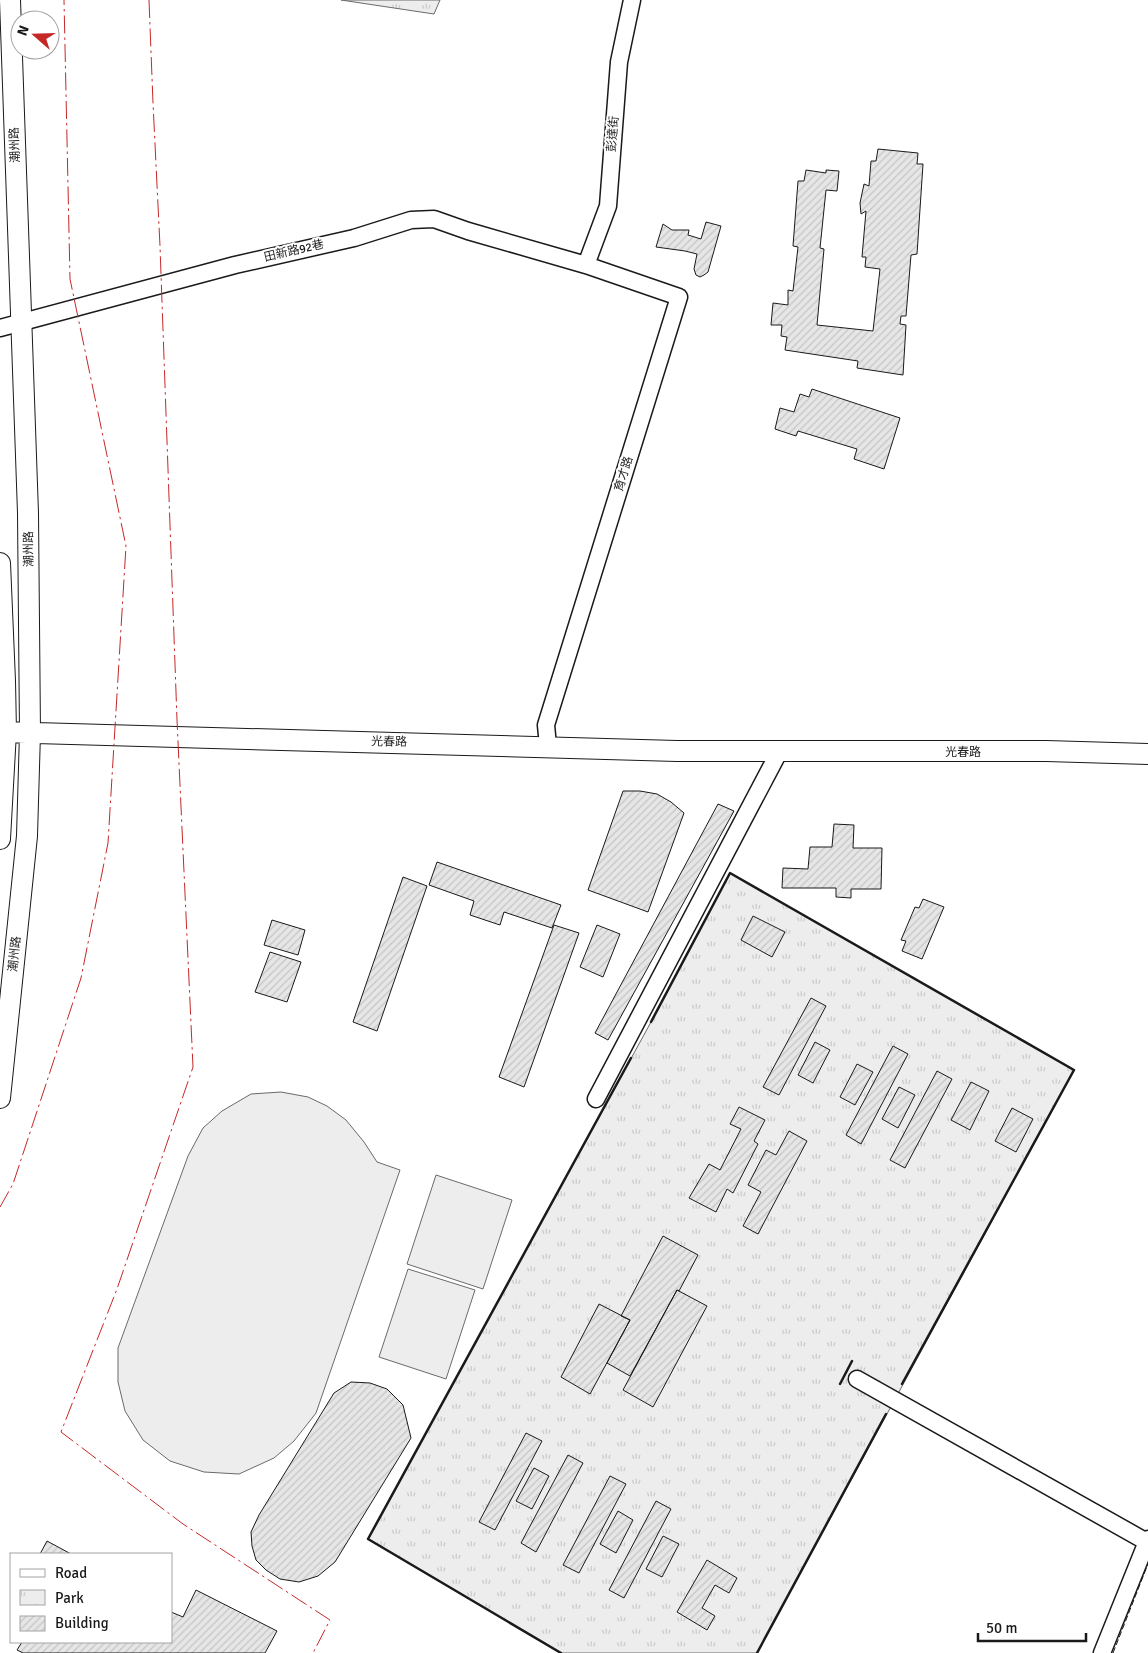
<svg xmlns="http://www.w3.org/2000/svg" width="1148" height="1653" viewBox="0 0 1148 1653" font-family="Signika,'Noto Sans TC',sans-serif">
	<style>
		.built { fill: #ededed; stroke: #6a6a6a }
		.park { fill: url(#park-tufts); stroke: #6a6a6a }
		.building { fill: url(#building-hatch); stroke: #1a1a1a }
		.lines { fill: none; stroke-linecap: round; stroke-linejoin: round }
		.minor-casing { stroke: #1a1a1a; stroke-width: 19 }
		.major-casing { stroke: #1a1a1a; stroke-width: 22 }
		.minor { stroke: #fff; stroke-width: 16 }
		.major { stroke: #fff; stroke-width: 20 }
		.fence { stroke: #1a1a1a; stroke-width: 1; stroke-dasharray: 6 2.5; stroke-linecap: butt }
		.wall { stroke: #1a1a1a; stroke-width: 2.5 }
		.power { stroke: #c62828; stroke-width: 1; stroke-dasharray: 18 4 2.5 4; stroke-linecap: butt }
		.labels { text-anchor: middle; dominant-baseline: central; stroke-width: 4; stroke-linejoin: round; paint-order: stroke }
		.street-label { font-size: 12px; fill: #1a1a1a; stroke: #fff }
	</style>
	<defs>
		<pattern id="park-tufts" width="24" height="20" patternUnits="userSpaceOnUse" patternTransform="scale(1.25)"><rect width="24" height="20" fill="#ededed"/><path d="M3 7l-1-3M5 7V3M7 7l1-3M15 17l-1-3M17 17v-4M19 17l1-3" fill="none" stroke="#cbcbcb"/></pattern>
		<pattern id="building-hatch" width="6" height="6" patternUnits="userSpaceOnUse" patternTransform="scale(1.25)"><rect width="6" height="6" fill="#e6e6e6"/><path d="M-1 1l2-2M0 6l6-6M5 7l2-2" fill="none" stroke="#c5c5c5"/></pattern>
	</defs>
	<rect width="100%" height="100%" fill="#fff"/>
	<path class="built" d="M 281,1092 L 308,1097 L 327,1106 L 346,1120 L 364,1142 L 377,1162 L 400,1170 L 316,1413 L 294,1441 L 274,1458 L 239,1474 L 204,1472 L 170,1461 L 143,1440 L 125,1411 L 118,1382 L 118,1348 L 188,1156 L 203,1128 L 222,1111 L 251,1094 Z
		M 436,1175 L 512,1200 L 483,1289 L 407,1264 Z
		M 408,1269 L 475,1290 L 446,1379 L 379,1357 Z"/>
	<path class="park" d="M 341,0 L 440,0 L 434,14 Z
		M 730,873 L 1074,1070 L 757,1653 L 561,1653 L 368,1539 L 651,1022 Z"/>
	<path class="building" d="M 878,149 L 918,153 L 917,164 L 923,164 L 917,254 L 911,255 L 906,316 L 901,316 L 900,324 L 906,325 L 903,375 L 857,368 L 858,361 L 785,350 L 787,337 L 781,336 L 782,325 L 771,325 L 773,303 L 788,305 L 788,290 L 793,291 L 798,247 L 793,246 L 798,181 L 804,181 L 806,170 L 826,173 L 826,170 L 839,171 L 837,191 L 826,190 L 820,248 L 824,249 L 817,325 L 873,331 L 880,269 L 865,267 L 866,257 L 862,257 L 866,211 L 861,214 L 860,203 L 864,184 L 869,186 L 871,161 L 876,161 Z
		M 706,222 L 721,226 L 708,272 L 704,275 L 700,277 L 696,275 L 694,269 L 697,254 L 685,251 L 656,247 L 663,224 L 672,230 L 689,230 L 688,235 L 701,239 Z
		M 812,389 L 900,418 L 884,469 L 854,459 L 857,449 L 798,431 L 796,436 L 775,429 L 780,408 L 794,412 L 800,394 L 809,397 Z
		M 623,791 L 640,791 L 657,794 L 671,802 L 684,813 L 648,912 L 588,890 Z
		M 718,804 L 734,811 L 608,1040 L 595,1033 Z
		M 834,824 L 854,825 L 853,848 L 882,848 L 881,889 L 851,889 L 851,898 L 836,897 L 836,888 L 782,888 L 783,868 L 808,869 L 810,847 L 832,847 Z
		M 437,862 L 561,905 L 552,928 L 504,912 L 500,925 L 470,915 L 474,901 L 429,885 Z
		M 403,877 L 427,886 L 377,1031 L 353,1022 Z
		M 923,899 L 944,907 L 922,959 L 902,951 L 906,941 L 901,940 L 915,907 L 919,908 Z
		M 753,916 L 785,932 L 772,957 L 741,940 Z
		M 272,920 L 305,930 L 298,955 L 264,945 Z
		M 554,925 L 579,933 L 524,1087 L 499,1077 Z
		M 597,925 L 620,934 L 603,977 L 580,967 Z
		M 270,952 L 301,962 L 287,1002 L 255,992 Z
		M 811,998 L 826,1006 L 779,1095 L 763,1087 Z
		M 815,1042 L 830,1050 L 813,1083 L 798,1075 Z
		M 893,1046 L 908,1054 L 861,1144 L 846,1135 Z
		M 857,1064 L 873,1072 L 855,1105 L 840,1097 Z
		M 937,1071 L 952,1079 L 905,1168 L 890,1160 Z
		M 971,1082 L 989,1091 L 970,1130 L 951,1120 Z
		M 899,1087 L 915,1095 L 898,1128 L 882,1119 Z
		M 739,1107 L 765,1120 L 754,1141 L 758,1144 L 733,1193 L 727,1189 L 716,1212 L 689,1198 L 709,1164 L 720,1170 L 741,1129 L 730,1124 Z
		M 1012,1108 L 1033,1119 L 1016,1152 L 995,1141 Z
		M 789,1131 L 807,1141 L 758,1234 L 743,1226 L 761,1192 L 748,1185 L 766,1150 L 776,1155 Z
		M 663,1236 L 698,1255 L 679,1291 L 677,1290 L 630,1376 L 607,1363 L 630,1320 L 621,1316 Z
		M 677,1290 L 707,1306 L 653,1407 L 623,1390 Z
		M 599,1304 L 630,1320 L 590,1394 L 561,1377 Z
		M 351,1382 L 370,1383 L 387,1389 L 403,1405 L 411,1438 L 335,1562 L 318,1576 L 299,1582 L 280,1579 L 266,1570 L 256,1560 L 252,1546 L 251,1532 L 259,1515 L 334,1393 Z
		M 526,1433 L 542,1441 L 495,1530 L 479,1522 Z
		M 568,1455 L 583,1463 L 536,1552 L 521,1543 Z
		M 534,1468 L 549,1476 L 532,1509 L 516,1501 Z
		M 610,1476 L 626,1484 L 579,1573 L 563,1565 Z
		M 656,1501 L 671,1509 L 624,1598 L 609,1590 Z
		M 618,1511 L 633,1520 L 616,1553 L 600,1544 Z
		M 663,1536 L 679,1544 L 662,1577 L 646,1569 Z
		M 47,1541 L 71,1554 L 40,1554 Z
		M 707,1560 L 737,1578 L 729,1593 L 715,1585 L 702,1608 L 715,1616 L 707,1630 L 677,1612 Z
		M 196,1590 L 277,1631 L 265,1653 L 23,1653 L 17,1650 L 22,1642 L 171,1642 L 171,1612 L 183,1617 Z"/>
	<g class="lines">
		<defs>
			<path id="minor" d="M 586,265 L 608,206 L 619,62 L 632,0
				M 0,328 L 235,265 L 354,238 L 411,220 L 434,219 L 468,231 L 586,265 L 679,297 L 546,725 L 548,746
				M 596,1099 L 779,752
				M 857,1379 L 1147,1542
				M 1102,1653 L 1148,1539"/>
			<path id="major" d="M 0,563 L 5,681 L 6,732 L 0,839
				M 0,732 L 677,751 L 1046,751 L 1148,754
				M 0,1098 L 27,836 L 30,733 L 28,513 L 10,0"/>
		</defs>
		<use href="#minor" class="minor-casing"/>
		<use href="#major" class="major-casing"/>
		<use href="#minor" class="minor"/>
		<use href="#major" class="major"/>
		<path class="fence" d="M 1113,1653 L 1148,1564"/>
		<path class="wall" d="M 651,1022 L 730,873 L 1074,1070 L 902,1384
			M 840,1384 L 852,1361
			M 561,1653 L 368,1539 L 631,1058
			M 757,1653 L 886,1414"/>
		<path class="power" d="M 149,0 L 153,103 L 160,246 L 177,720 L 193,1067 L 117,1289 L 61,1432 L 183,1524 L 330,1620 L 313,1653
			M 0,1207 L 13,1184 L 81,978 L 108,843 L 126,546 L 70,279 L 64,0"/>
	</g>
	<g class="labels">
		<g class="street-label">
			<text transform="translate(613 134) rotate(-85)">彭達街</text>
			<text transform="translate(15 145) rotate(-92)">潮州路</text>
			<text transform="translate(294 251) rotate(-13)">田新路92巷</text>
			<text transform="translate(624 474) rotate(-73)">育才路</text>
			<text transform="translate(29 549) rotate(-91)">潮州路</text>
			<text transform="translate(389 742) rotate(1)">光春路</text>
			<text x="963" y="752">光春路</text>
			<text transform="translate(15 954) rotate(-84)">潮州路</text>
		</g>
	</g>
	<rect x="10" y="1553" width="162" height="90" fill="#ffffff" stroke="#a3a3a3"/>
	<rect x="20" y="1569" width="25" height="8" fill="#ffffff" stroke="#a3a3a3"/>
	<text x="55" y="1578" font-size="15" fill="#1a1a1a">Road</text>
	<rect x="20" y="1590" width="25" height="15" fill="url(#park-tufts)" stroke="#a3a3a3"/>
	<text x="55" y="1603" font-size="15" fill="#1a1a1a">Park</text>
	<rect x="20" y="1616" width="25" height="15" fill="url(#building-hatch)" stroke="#a3a3a3"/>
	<text x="55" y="1628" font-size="15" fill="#1a1a1a">Building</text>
	<g transform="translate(35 35) rotate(290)"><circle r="24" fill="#ffffff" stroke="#a3a3a3"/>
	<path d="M0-4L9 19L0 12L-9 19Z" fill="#c62828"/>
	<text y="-8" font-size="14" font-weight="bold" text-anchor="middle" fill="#1a1a1a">N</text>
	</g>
	<path d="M978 1633v8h108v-8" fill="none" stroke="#1a1a1a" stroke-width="2.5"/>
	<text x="986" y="1633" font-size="15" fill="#1a1a1a" stroke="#ffffff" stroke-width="4" paint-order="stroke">50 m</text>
</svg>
